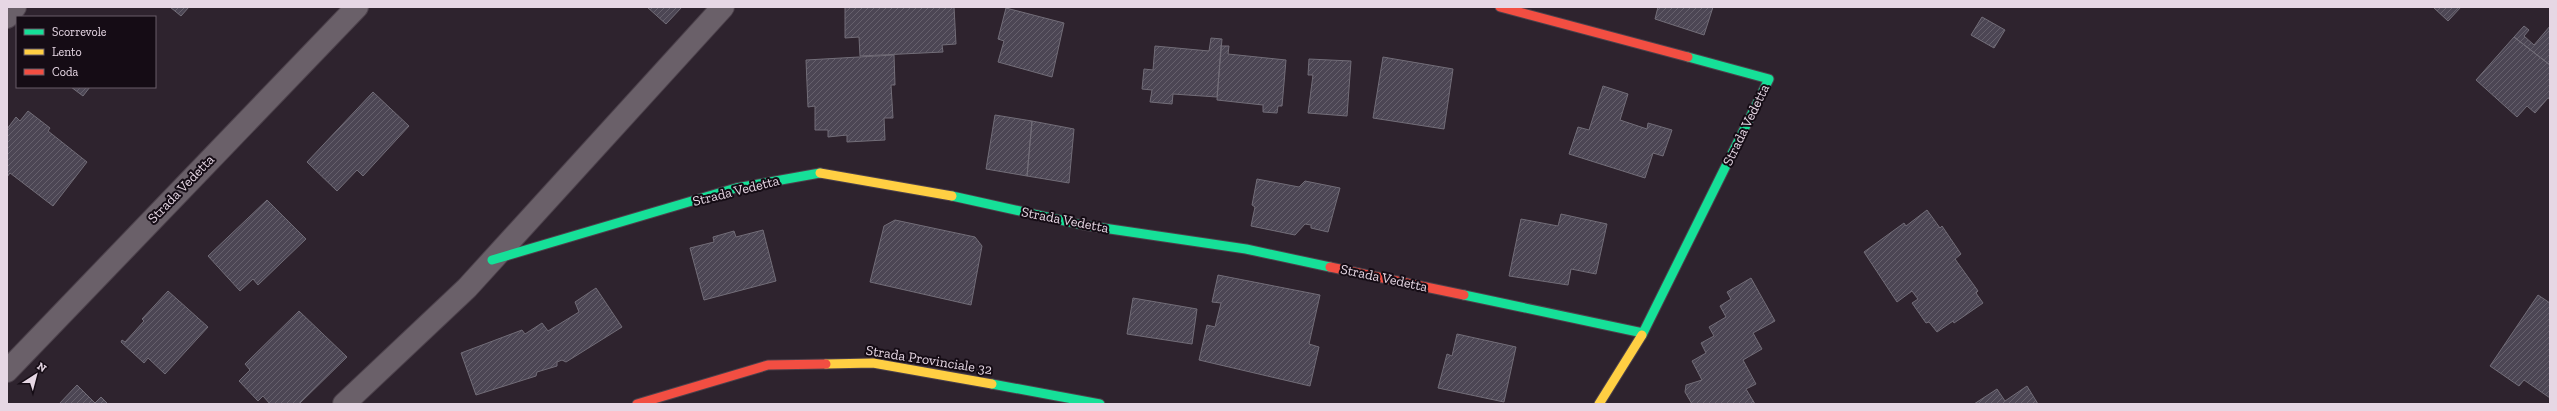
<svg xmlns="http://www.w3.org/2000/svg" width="2557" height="411" viewBox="0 0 2557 411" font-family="'Zilla Slab',serif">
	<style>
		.building { fill: url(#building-hatch); stroke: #726d78 }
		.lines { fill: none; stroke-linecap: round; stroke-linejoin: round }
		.street-casing { stroke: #4c414b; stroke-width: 24 }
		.fast-casing { stroke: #4c414b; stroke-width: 11 }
		.slow-casing { stroke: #4c414b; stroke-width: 11 }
		.jam-casing { stroke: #4c414b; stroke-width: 11 }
		.street { stroke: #6a6069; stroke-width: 22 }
		.fast { stroke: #16e098; stroke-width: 9 }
		.slow { stroke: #ffcf43; stroke-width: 9 }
		.jam { stroke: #f24e42; stroke-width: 9 }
		.labels { text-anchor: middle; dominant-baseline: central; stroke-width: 4; stroke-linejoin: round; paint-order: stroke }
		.street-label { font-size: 14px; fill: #e6d7e4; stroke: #150c15 }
	</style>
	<defs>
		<pattern id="building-hatch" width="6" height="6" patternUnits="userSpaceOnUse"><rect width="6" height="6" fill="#4c4654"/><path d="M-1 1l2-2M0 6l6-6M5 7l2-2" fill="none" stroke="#66606c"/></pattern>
	</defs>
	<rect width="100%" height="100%" fill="#2e232e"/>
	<path class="building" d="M 170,7 L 189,7 L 181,16 Z
		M 647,7 L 682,7 L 666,24 Z
		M 845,7 L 954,7 L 956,44 L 942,45 L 943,52 L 860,56 L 859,37 L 845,38 Z
		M 1658,7 L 1713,7 L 1704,35 L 1655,19 Z
		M 2433,7 L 2461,7 L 2448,21 Z
		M 1006,8 L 1064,23 L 1052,77 L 998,62 L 1004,41 L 998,39 Z
		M 1982,17 L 2005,30 L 1994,48 L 1971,35 Z
		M 2524,26 L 2529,30 L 2524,36 L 2534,45 L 2550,26 L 2550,65 L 2514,37 Z
		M 2514,37 L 2550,65 L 2550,99 L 2548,98 L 2535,113 L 2527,106 L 2517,117 L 2476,80 Z
		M 1211,38 L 1222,39 L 1217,97 L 1173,94 L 1172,104 L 1150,102 L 1152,90 L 1142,89 L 1144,69 L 1153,70 L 1155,46 L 1209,51 Z
		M 1221,46 L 1229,46 L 1228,54 L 1286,60 L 1282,106 L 1278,106 L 1277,113 L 1263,112 L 1263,105 L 1217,100 Z
		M 894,55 L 895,85 L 891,85 L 893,118 L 884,118 L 885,140 L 847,142 L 847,135 L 828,137 L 828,130 L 815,130 L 815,106 L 808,107 L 806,60 Z
		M 1383,57 L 1453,69 L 1444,129 L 1373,118 Z
		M 1309,59 L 1351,61 L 1347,116 L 1308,113 L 1313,75 L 1308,75 Z
		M 1603,86 L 1628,94 L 1620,120 L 1647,129 L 1648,123 L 1672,130 L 1663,156 L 1653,153 L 1645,178 L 1569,154 L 1578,127 L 1589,130 Z
		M 71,87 L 90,87 L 83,96 Z
		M 373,92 L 409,126 L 363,176 L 357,170 L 337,191 L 307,162 Z
		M 28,111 L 50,128 L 48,131 L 87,162 L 53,206 L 10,173 L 7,177 L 7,129 L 16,117 L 20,121 Z
		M 995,115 L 1032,121 L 1027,176 L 986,169 Z
		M 1032,121 L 1074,129 L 1069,183 L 1027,176 Z
		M 1257,179 L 1299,187 L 1305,181 L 1340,188 L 1328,232 L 1311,228 L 1311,225 L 1305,224 L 1295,235 L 1251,226 L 1255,207 L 1252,205 Z
		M 267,200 L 306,239 L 258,285 L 253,279 L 240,291 L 208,256 Z
		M 1927,210 L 1940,228 L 1942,226 L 1961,254 L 1955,259 L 1978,291 L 1976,293 L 1983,303 L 1954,323 L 1953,321 L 1937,332 L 1929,322 L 1926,323 L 1912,303 L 1918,299 L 1912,291 L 1897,302 L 1864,252 L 1904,223 L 1906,226 Z
		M 1561,214 L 1607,224 L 1596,274 L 1571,269 L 1568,285 L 1509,276 L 1521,219 L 1558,226 Z
		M 895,220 L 975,237 L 982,246 L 971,305 L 870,282 L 884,226 Z
		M 763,230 L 776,281 L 704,300 L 690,248 L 714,242 L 713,237 L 734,231 L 736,237 Z
		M 1218,275 L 1320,295 L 1309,344 L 1319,347 L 1310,386 L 1199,360 L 1207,325 L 1215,327 L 1221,303 L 1212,302 Z
		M 1751,278 L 1775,321 L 1753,333 L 1762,349 L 1743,360 L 1756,384 L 1746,389 L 1755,404 L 1692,404 L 1685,392 L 1686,385 L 1702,380 L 1692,361 L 1706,353 L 1701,343 L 1714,336 L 1709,327 L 1726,317 L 1720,306 L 1731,299 L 1727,292 Z
		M 596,288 L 622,327 L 566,362 L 562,360 L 557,362 L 557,366 L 537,372 L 536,376 L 476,395 L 461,353 L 522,330 L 525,334 L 542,323 L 548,331 L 579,312 L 575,302 Z
		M 168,291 L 208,327 L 165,374 L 148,358 L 144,363 L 121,342 L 122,340 L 125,342 L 144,321 L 142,319 Z
		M 2538,295 L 2550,303 L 2550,398 L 2524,380 L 2519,386 L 2490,366 Z
		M 1133,298 L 1197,309 L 1192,344 L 1127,334 Z
		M 299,311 L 347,357 L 299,404 L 270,404 L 263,396 L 258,401 L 239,381 L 250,370 L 245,364 Z
		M 1457,334 L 1516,347 L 1504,402 L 1438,388 L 1447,354 L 1452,356 Z
		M 77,385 L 95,403 L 101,397 L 108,404 L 59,404 Z
		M 2027,386 L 2038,404 L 1974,404 L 1997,389 L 2005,401 Z"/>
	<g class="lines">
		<defs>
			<path id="street" d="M 7,17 L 15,7
				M 7,371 L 357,7
				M 344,404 L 467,288 L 723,7"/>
			<path id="fast" d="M 952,196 L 1083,225 L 1246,249 L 1330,267
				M 492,260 L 736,188 L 820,173
				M 1464,295 L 1643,333
				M 1642,335 L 1769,79 L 1688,57
				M 992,384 L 1100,404"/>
			<path id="slow" d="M 820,173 L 952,196
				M 826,364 L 873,363 L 992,384
				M 1599,404 L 1642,335"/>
			<path id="jam" d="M 1500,7 L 1688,57
				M 1330,267 L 1464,295
				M 637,404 L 768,365 L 826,364"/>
		</defs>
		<use href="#street" class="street-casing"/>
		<use href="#fast" class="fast-casing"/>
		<use href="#slow" class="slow-casing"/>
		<use href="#jam" class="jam-casing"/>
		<use href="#street" class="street"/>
		<use href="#fast" class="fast"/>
		<use href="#slow" class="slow"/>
		<use href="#jam" class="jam"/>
	</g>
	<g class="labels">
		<g class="street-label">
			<text transform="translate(1746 125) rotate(-64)">Strada Vedetta</text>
			<text transform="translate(181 189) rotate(-46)">Strada Vedetta</text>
			<text transform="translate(736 191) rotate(-14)">Strada Vedetta</text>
			<text transform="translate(1065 220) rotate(11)">Strada Vedetta</text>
			<text transform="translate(1384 278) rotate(12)">Strada Vedetta</text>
			<text transform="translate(929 360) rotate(9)">Strada Provinciale 32</text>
		</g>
	</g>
	<rect width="2557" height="411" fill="none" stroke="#e6d7e4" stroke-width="16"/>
	<rect x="16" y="16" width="140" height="72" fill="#150c15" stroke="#695d68"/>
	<rect x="24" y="29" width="20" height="6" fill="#16e098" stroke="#695d68"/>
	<text x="52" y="36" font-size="12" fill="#e6d7e4">Scorrevole</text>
	<rect x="24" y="49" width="20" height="6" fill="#ffcf43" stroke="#695d68"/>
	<text x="52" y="56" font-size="12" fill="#e6d7e4">Lento</text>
	<rect x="24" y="69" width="20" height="6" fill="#f24e42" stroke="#695d68"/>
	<text x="52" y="76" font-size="12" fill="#e6d7e4">Coda</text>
	<g transform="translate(36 375) rotate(36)" stroke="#150c15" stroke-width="3" paint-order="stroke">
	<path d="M0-3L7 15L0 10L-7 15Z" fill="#e6d7e4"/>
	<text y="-6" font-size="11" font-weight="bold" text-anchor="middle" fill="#e6d7e4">N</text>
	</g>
</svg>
